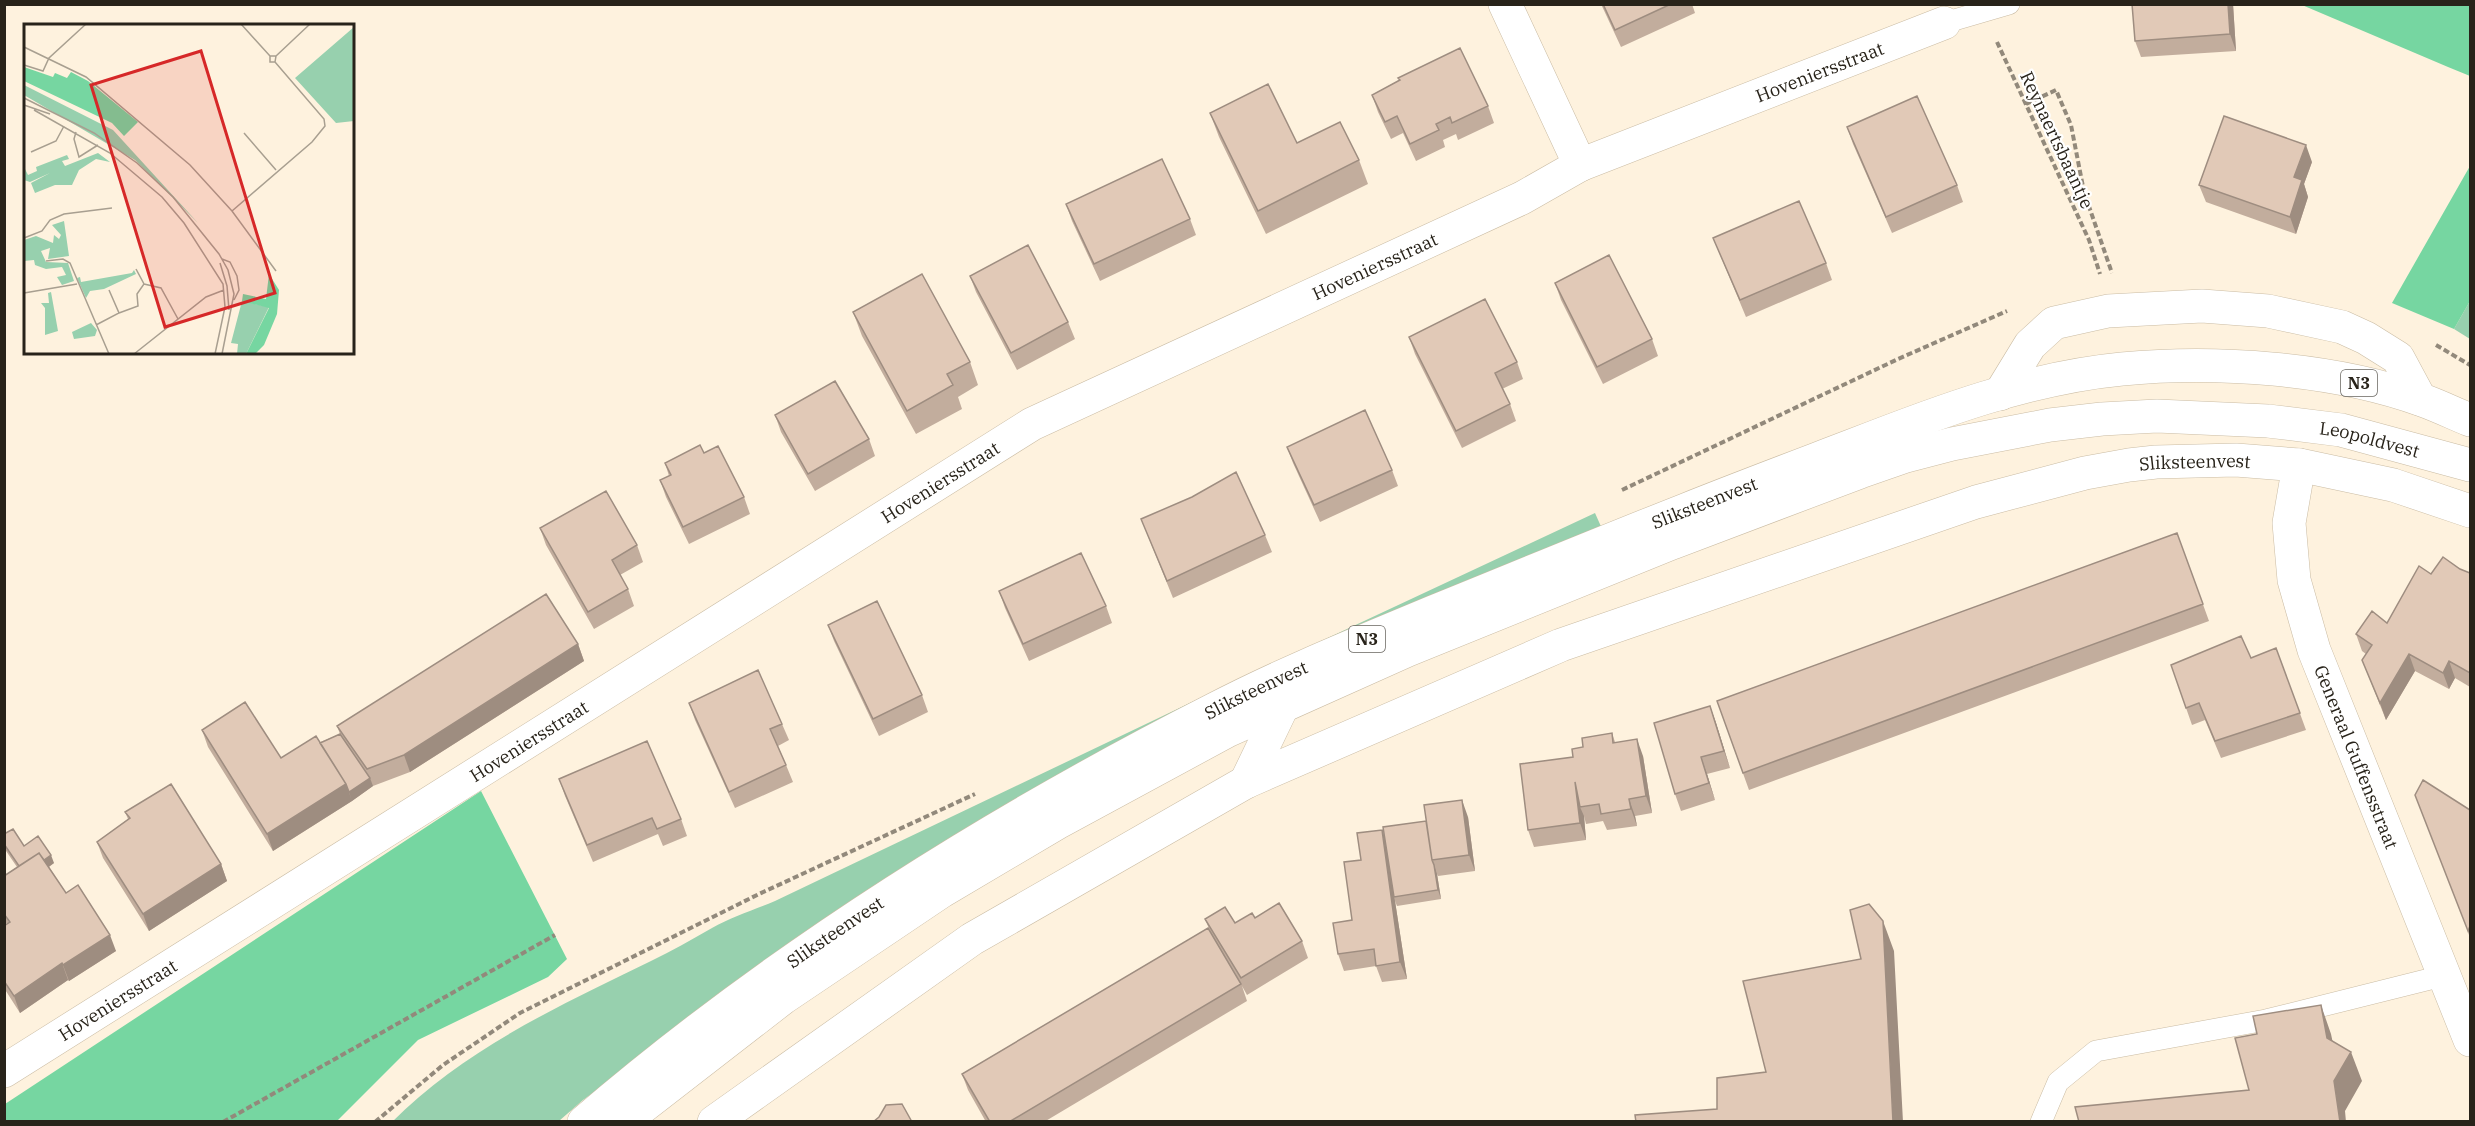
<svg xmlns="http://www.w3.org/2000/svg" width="2475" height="1126" viewBox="0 0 2475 1126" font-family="'IBM Plex Serif',serif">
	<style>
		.green { fill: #97d0ae }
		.forest { fill: #76d6a1 }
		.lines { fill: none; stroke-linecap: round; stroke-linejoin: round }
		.service-casing { stroke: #cabca4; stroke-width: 22 }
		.minor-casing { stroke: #cabca4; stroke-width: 34 }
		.primary-casing { stroke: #cabca4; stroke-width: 34 }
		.path { stroke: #92897b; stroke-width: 4; stroke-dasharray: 6 3; stroke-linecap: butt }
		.service { stroke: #fff; stroke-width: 21 }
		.minor { stroke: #fff; stroke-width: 33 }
		.primary { stroke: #fff; stroke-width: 33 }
		.wall { fill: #c2ad9d }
		.shaded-wall { fill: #9e8d80 }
		.building { fill: #e1c9b7; stroke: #9e8d80; stroke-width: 1.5 }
		.labels { text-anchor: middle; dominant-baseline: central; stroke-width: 4.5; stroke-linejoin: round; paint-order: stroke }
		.shield { fill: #fff; stroke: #68655f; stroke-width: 1.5 }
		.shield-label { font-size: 16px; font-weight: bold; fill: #28231a }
		.street-label { font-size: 18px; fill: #28231a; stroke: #fff }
		.inset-road { fill: none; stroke: #a89f90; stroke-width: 1.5 }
		.view { fill: #d62828; fill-opacity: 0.15; stroke: #d62828; stroke-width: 3 }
		.inset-edge { fill: none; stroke: #28231a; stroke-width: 3 }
	</style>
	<rect width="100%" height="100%" fill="#fef2de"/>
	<path class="green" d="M 2470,301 L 2470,339 L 2454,329 Z
		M 1595,513 L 1603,531 L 828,924 L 583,1100 L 559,1121 L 392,1122 C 464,1049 561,1005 651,961 C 672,951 691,940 712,928 C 731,917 754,910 775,901 L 1257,671 Z"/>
	<path class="forest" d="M 2302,5 L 2470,5 L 2470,76 L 2448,67 Z
		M 2470,166 L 2470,301 L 2454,329 L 2392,303 Z
		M 481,791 L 567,959 L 548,977 L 418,1040 L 337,1121 L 5,1121 L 5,1104 Z"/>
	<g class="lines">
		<defs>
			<path id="service" d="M 1944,23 L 2009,4
				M 2041,1122 L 2058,1082 L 2096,1051 L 2266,1020 L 2446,975"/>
			<g id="minor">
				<path d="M 1505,4 L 1580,165"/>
				<path d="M 2000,394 L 2030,345 L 2054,323 L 2108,311 L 2202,306 L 2268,311 L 2342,327 L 2366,338 L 2398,358 L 2420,399"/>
				<path id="s1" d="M 2299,465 L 2289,523 L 2294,580 L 2314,650 L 2470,1040"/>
				<path d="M 1246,782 L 1283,705"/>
				<path id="s2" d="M 4,1071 L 1032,424 L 1522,198 L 1580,165 L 1944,23"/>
				<path id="s3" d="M 714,1122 L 972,939 L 1246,782 L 1561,645 L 1976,502 L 2085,473 L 2129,465 L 2156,462 L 2236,460 L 2299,465 L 2393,485 L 2470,511"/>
			</g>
			<g id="primary">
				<path id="s4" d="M 584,1122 C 775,958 989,824 1213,710 C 1284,673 1359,643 1433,612 C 1517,578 1601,543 1685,510 C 1740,488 1796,467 1851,446 C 1938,412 2028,378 2122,369 C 2215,360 2334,368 2422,400 C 2439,406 2455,414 2470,420"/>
				<path id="s5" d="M 623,1122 L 783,998 L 942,891 L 1057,823 L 1227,731 L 1408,650 L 1672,543 L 1860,472 L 1906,456 L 1952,444 L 2050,425 L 2102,419 L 2157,416 L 2268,421 L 2341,430 L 2470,465"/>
			</g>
		</defs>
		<use href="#service" class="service-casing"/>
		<use href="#minor" class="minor-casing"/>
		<use href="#primary" class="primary-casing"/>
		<path class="path" d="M 1997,42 L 2089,240 L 2100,274
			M 2026,104 L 2056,90 L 2071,125 L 2084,192 L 2112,273
			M 2436,345 L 2470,365
			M 1622,490 L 1898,359 L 2007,311
			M 223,1122 L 555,935
			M 375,1122 L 443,1065 L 520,1013 L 759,894 L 975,794"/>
		<use href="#service" class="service"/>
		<use href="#minor" class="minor"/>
		<use href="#primary" class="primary"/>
	</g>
	<path class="wall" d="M 1601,4 L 1692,4 L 1695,13 L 1621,47 Z
		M 2233,4 L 2236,51 L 2141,57 L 2135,41 Z
		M 1398,78 L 1488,106 L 1494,123 L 1458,140 L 1456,134 L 1443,140 L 1445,147 L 1416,161 L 1403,133 L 1391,139 L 1378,112 L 1372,95 L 1399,80 Z
		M 1210,113 L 1297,143 L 1359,160 L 1368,184 L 1266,234 L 1219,137 Z
		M 1847,127 L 1957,185 L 1963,202 L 1892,233 L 1853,144 Z
		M 2312,162 L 2304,184 L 2308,197 L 2296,234 L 2206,202 L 2199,185 Z
		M 1066,204 L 1190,219 L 1196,235 L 1100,281 L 1072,221 Z
		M 1713,238 L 1826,263 L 1832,280 L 1746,317 Z
		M 970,276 L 1068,322 L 1075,339 L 1017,370 L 976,292 Z
		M 1555,283 L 1652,339 L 1658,356 L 1603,384 L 1561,300 Z
		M 853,312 L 970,362 L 978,385 L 958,397 L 962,409 L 916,434 L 862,336 Z
		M 1409,337 L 1517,362 L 1523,379 L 1502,389 L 1510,404 L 1516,421 L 1462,448 L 1415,354 Z
		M 775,415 L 869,439 L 875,456 L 815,491 L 781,432 Z
		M 1287,447 L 1392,470 L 1398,486 L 1320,522 L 1293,463 Z
		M 704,453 L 744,497 L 750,514 L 689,544 L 666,497 L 660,480 L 669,476 L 665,463 Z
		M 1141,519 L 1265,535 L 1272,552 L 1173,598 Z
		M 540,528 L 637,545 L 643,562 L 620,575 L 628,589 L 634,606 L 594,629 L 546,545 Z
		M 2177,533 L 2209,621 L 1749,790 L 1717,701 Z
		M 2460,569 L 2470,573 L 2470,687 L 2455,678 L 2449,689 L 2415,671 L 2386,720 L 2362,660 L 2366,654 L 2362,651 L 2356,634 L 2387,623 L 2431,574 Z
		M 999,591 L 1106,606 L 1112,623 L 1029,661 L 1005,608 Z
		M 828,625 L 922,695 L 928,712 L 879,736 L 834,641 Z
		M 578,644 L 584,661 L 410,772 L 373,786 L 352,801 L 273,851 L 208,747 L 202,730 L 281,758 L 340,734 L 337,726 Z
		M 2276,648 L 2306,730 L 2221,758 L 2205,720 L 2192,725 L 2171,665 L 2251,658 Z
		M 689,703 L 782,724 L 789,740 L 778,746 L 786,765 L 793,782 L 735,808 L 695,720 Z
		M 1710,706 L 1716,723 L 1730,768 L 1707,774 L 1715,800 L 1681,811 L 1675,794 Z
		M 1612,733 L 1615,742 L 1643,756 L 1652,813 L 1635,816 L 1637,826 L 1607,830 L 1603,821 L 1586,824 L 1584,816 L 1586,840 L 1534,847 L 1528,830 L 1573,757 L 1583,747 Z
		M 559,779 L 681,819 L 687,836 L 663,846 L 658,834 L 593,862 L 565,796 Z
		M 125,812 L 221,864 L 227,881 L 149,931 L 103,858 L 97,842 L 128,819 Z
		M 1468,817 L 1475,871 L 1438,876 L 1437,874 L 1441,899 L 1397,906 L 1395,901 L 1407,979 L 1382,982 L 1376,966 L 1344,971 L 1338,954 L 1352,920 L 1361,860 L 1385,839 Z
		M 4,834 L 54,863 L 49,867 L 66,893 L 116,951 L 69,981 L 68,980 L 20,1013 L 4,988 L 4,926 L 7,924 L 4,921 L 4,876 L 17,867 L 4,848 Z
		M 1255,918 L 1302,941 L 1308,958 L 1247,995 L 1242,986 L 1247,1001 L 1044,1122 L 986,1122 L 968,1090 L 962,1074 L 1210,931 L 1205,919 L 1235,923 Z"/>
	<path class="shaded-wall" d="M 2228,4 L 2233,4 L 2236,51 L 2230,34 Z
		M 2306,145 L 2312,162 L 2304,184 L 2308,197 L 2296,234 L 2290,217 L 2294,177 Z
		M 578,644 L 584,661 L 410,772 L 404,755 Z
		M 2409,654 L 2415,671 L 2386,720 L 2380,703 Z
		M 2449,661 L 2455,678 L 2449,689 L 2443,673 Z
		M 1710,706 L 1716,723 L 1730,768 L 1724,751 Z
		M 1637,739 L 1643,756 L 1652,813 L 1646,796 Z
		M 1701,757 L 1707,774 L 1715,800 L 1709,783 Z
		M 370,778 L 373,786 L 352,801 L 349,792 Z
		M 1575,782 L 1580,807 L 1584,816 L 1586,840 L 1580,823 Z
		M 346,784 L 352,801 L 273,851 L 267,834 Z
		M 1629,799 L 1635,816 L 1637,826 L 1631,809 Z
		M 1462,800 L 1468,817 L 1475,871 L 1469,855 Z
		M 1382,830 L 1388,846 L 1394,897 L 1395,901 L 1407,979 L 1400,962 Z
		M 51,855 L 54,863 L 27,882 L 23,874 Z
		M 221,864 L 227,881 L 149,931 L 143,914 Z
		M 1434,865 L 1437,874 L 1441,899 L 1438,890 Z
		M 1883,921 L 1894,951 L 1903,1122 L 1893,1122 Z
		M 2470,926 L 2470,939 L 2468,931 Z
		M 110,935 L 116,951 L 69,981 L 63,965 Z
		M 62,963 L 68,980 L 20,1013 L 14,996 Z
		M 2321,1005 L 2331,1034 L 2338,1068 L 2327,1038 Z
		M 2351,1052 L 2362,1081 L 2345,1111 L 2346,1122 L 2340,1122 L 2334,1081 Z"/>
	<path class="building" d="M 1603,4 L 1671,4 L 1615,30 Z
		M 2132,4 L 2228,4 L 2230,34 L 2135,41 Z
		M 1460,48 L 1488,106 L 1452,123 L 1450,117 L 1436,124 L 1439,130 L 1410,144 L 1397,116 L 1385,122 L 1372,95 L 1400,80 L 1398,78 Z
		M 1268,84 L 1297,143 L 1340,122 L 1359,160 L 1258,211 L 1210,113 Z
		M 1917,96 L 1957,185 L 1886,217 L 1847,127 Z
		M 2224,116 L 2306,145 L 2294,177 L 2302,180 L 2290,217 L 2199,185 Z
		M 1162,159 L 1190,219 L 1094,264 L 1066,204 Z
		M 1799,201 L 1826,263 L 1740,300 L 1713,238 Z
		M 1028,245 L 1068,322 L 1011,353 L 970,276 Z
		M 1609,255 L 1652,339 L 1597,367 L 1555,283 Z
		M 922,274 L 970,362 L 947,374 L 953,385 L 907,411 L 853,312 Z
		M 1485,299 L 1517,362 L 1495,373 L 1510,404 L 1456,431 L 1409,337 Z
		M 835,381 L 869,439 L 808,474 L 775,415 Z
		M 1365,410 L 1392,470 L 1314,505 L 1287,447 Z
		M 700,445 L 704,453 L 718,446 L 744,497 L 683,527 L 660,480 L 671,475 L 665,463 Z
		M 1236,472 L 1265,535 L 1167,581 L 1141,519 L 1192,497 Z
		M 606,491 L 637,545 L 612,560 L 628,589 L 588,612 L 540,528 Z
		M 2177,533 L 2203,604 L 1743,773 L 1717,701 Z
		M 1081,553 L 1106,606 L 1023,644 L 999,591 Z
		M 2443,557 L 2460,569 L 2470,573 L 2470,673 L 2449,661 L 2443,673 L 2409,654 L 2380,703 L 2362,660 L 2372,645 L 2356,634 L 2372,611 L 2387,623 L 2419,566 L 2431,574 Z
		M 546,594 L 578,644 L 404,755 L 367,769 L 337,726 Z
		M 877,601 L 922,695 L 873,719 L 828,625 Z
		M 2241,636 L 2251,658 L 2276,648 L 2300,713 L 2215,741 L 2199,703 L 2186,708 L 2171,665 Z
		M 758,670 L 782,724 L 770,729 L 786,765 L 729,792 L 689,703 Z
		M 245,702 L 281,758 L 316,736 L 346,784 L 267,834 L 202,730 Z
		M 1710,706 L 1724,751 L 1701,757 L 1709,783 L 1675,794 L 1654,723 Z
		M 1612,733 L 1613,743 L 1637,739 L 1646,796 L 1629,799 L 1631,809 L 1601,814 L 1599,804 L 1580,807 L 1575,782 L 1580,823 L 1528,830 L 1520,764 L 1573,757 L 1572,749 L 1583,747 L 1582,738 Z
		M 340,734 L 370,778 L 349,792 L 346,784 L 320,743 Z
		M 647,741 L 681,819 L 657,829 L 652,818 L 587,845 L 559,779 Z
		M 2423,780 L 2470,810 L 2470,926 L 2468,931 L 2415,795 Z
		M 171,784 L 221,864 L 143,914 L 97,842 L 130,818 L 125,812 Z
		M 1462,800 L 1469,855 L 1432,860 L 1424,805 Z
		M 1426,821 L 1432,860 L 1434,865 L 1438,890 L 1394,897 L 1383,827 Z
		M 13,829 L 24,846 L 38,836 L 51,855 L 44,860 L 39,853 L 19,866 L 4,844 L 4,834 Z
		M 1382,830 L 1400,962 L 1376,966 L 1374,949 L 1338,954 L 1333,923 L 1352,920 L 1344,862 L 1361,860 L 1357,833 Z
		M 39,853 L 66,893 L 78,885 L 110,935 L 63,965 L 62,963 L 14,996 L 4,981 L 4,926 L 10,922 L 4,914 L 4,876 Z
		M 1279,903 L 1302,941 L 1241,978 L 1205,919 L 1225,907 L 1235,923 L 1252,913 L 1255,918 Z
		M 1869,904 L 1883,921 L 1893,1122 L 1636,1122 L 1635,1115 L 1717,1109 L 1717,1078 L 1766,1072 L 1743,981 L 1861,959 L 1850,910 Z
		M 1208,928 L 1241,984 L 1009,1122 L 990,1122 L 962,1074 Z
		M 2321,1005 L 2327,1038 L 2351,1052 L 2334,1081 L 2340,1122 L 2079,1122 L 2075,1107 L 2249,1090 L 2235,1038 L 2257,1034 L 2253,1016 Z
		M 902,1104 L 912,1122 L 873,1122 L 879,1117 L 886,1105 Z"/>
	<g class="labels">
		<g class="shield">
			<rect x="2341" y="370" width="36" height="26" rx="4.5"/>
			<rect x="1349" y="626" width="36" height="26" rx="4.5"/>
		</g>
		<g class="shield-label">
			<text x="2359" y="383">N3</text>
			<text x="1367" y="639">N3</text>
		</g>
		<g class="street-label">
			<text stroke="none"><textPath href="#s2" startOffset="2078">Hoveniersstraat</textPath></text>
			<text transform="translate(2057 140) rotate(65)">Reynaertsbaantje</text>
			<text stroke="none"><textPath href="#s2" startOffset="1592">Hoveniersstraat</textPath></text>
			<text stroke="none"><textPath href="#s5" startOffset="1923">Leopoldvest</textPath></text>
			<text stroke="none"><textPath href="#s3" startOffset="1638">Sliksteenvest</textPath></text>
			<text stroke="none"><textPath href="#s2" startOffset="1106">Hoveniersstraat</textPath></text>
			<text stroke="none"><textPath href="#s4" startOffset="1287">Sliksteenvest</textPath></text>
			<text stroke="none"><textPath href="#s4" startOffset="801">Sliksteenvest</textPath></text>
			<text stroke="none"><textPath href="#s2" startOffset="620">Hoveniersstraat</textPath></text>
			<text stroke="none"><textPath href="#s1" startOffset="304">Generaal Guffensstraat</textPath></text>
			<text stroke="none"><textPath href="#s4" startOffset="315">Sliksteenvest</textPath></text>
			<text stroke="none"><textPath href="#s2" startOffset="134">Hoveniersstraat</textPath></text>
		</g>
	</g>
	<g transform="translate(24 24)">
		<rect width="330" height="330" fill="#fef2de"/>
		<path d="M 330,3 L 330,97 L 312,99 L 271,54 ZM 0,61 L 89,106 L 174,199 L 111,136 L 0,71 ZM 74,129 L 86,138 L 72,135 L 55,146 L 48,161 L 31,161 L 11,169 L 7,159 L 26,149 L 6,158 L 0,156 L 0,143 L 4,151 L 13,147 L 12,143 L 43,131 L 45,135 L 38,137 L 41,142 ZM 40,197 L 45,232 L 24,235 L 26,224 L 17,227 L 22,238 L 44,239 L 50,257 L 38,261 L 33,253 L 42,251 L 38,243 L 22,245 L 11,241 L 10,236 L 0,237 L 0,216 L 12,212 L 29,219 L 30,211 L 35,215 L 37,211 L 28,201 ZM 110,246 L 112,250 L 80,265 L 66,267 L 62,274 L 53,254 L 56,253 L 57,258 L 108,249 ZM 27,268 L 34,307 L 21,311 L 21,284 L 17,279 L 25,279 L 24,269 ZM 218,277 L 245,283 L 222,330 L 213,330 L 214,320 L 207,319 ZM 67,299 L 73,306 L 71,312 L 50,315 L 48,308 Z" fill="#97d0ae"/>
		<path d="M 0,43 L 29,53 L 31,49 L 43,54 L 47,48 L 64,57 L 114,98 L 100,112 L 88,99 L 0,57 ZM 245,250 L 255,266 L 253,290 L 240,321 L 231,330 L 222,330 L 245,284 L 218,277 L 219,270 L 242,275 Z" fill="#76d6a1"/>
		<path class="inset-road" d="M 217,0 L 246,32M 0,23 L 62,53 L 166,141 L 208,187 L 252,247M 252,32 L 286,0M 0,41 L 19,47 L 25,34 L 62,0M 0,74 L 70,109 L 113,139 L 149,173 L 195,230 L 204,246 L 210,270 L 198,330M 0,81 L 26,90M 10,86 L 86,129 L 138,173 L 160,199 L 199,260 L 201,283 L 191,330M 52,108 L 50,115 L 55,133 L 74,121M 220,109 L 252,146M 7,128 L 32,117 L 40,102M 208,187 L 288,118 L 301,102 L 300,95 L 251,38 L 246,38 L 246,32 L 252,32 L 251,38M 0,214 L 18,207 L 26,196 L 40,190 L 88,184M 198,235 L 206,238 L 213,252 L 215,266 L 210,276M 22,237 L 39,235 L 46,239 L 85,330M 196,239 L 203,262 L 205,286M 120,260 L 137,264 L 154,295M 0,269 L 53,260M 95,289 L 114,282 L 113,270 L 120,260 L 112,245M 72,301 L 95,289 L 85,266M 110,330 L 182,273 L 200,266"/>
		<path class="view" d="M 177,27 L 251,269 L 141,303 L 67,61 Z"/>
		<rect width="330" height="330" class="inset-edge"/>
	</g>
	<rect width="2475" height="1126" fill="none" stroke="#28231a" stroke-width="12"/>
</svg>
